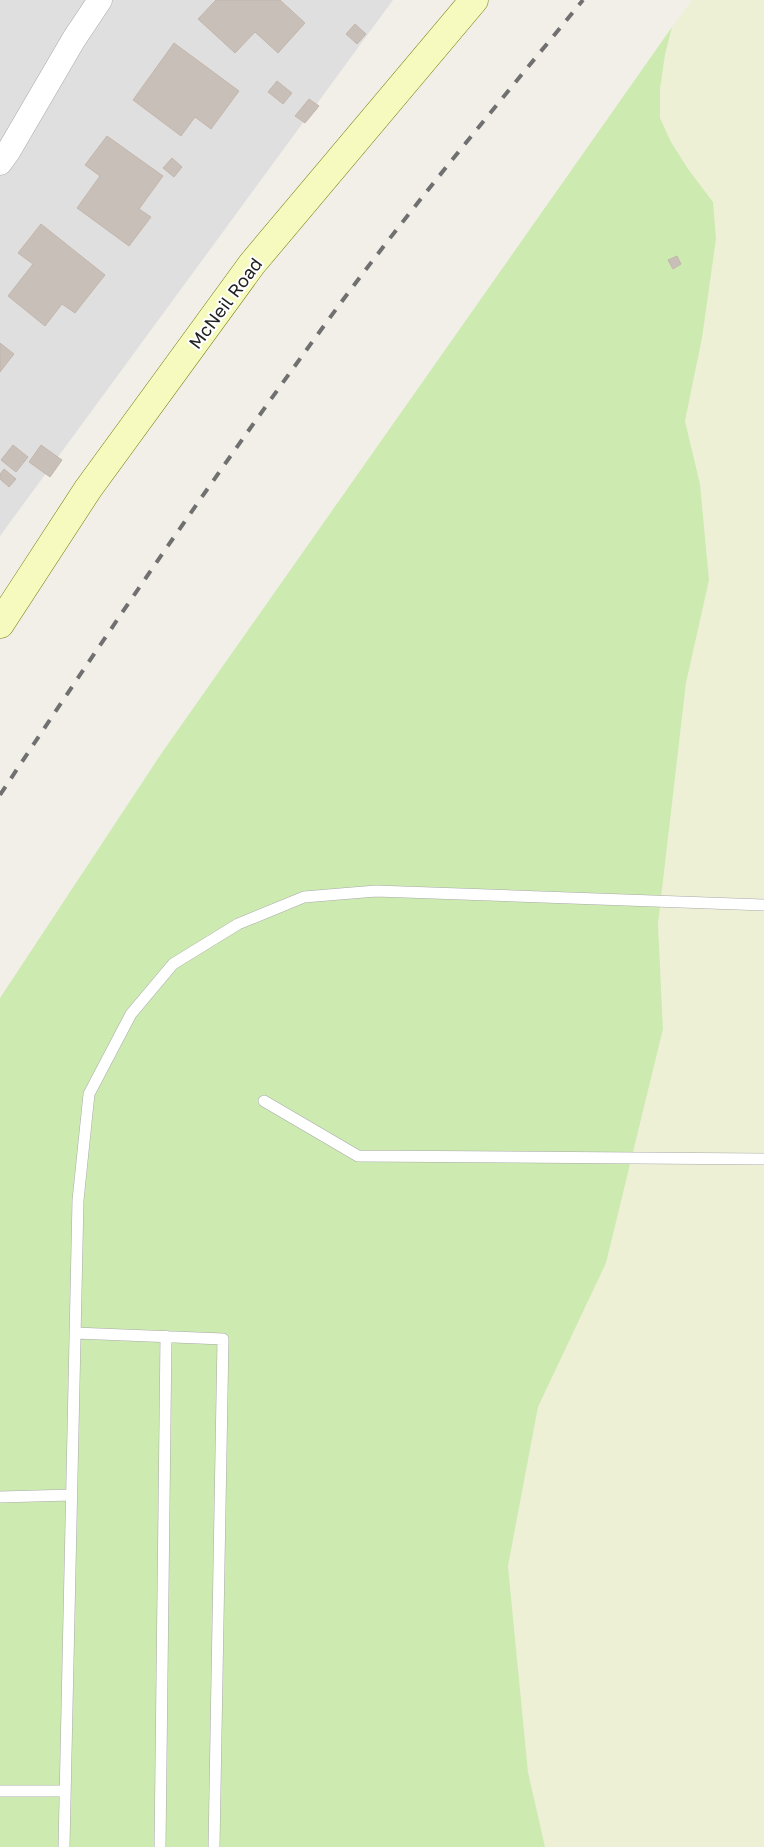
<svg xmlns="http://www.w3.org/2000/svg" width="764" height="1847" viewBox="0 0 764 1847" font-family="'Golos Text',sans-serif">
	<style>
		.residential { fill: #e0dfdf }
		.farmland { fill: #eef0d5 }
		.grass { fill: #cdebb0 }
		.building { fill: #c7bfb8; stroke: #c4b6ab }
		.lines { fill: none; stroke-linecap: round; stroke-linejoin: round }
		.lane-casing { stroke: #a9a9a9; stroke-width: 12 }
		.street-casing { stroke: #a9a9a9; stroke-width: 25 }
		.secondary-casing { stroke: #707d05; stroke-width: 29 }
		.lane { stroke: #fff; stroke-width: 11 }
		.street { stroke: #fff; stroke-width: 24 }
		.secondary { stroke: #f7fabf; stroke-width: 28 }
		.rail { stroke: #707070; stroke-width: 4; stroke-dasharray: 10 10; stroke-linecap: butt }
		.labels { text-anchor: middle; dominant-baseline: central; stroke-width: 4; stroke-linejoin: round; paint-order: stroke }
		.street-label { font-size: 18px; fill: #222; stroke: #fff }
	</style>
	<rect width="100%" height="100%" fill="#f2efe9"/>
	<path class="residential" d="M 0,0 L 393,0 L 0,536 Z"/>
	<path class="farmland" d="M 692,0 L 764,0 L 764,1847 L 545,1847 L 528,1772 L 508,1566 L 538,1407 L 606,1263 L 663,1029 L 658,924 L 686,683 L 709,579 L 700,484 L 685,421 L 702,338 L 688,169 L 671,142 L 660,118 L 660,89 L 665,55 L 672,27 Z"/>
	<path class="grass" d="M 672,27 L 665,55 L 660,89 L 660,118 L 671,142 L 688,169 L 713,202 L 716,239 L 702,338 L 685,421 L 700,484 L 709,580 L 686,683 L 658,924 L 663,1029 L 606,1263 L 538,1407 L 508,1566 L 528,1772 L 545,1847 L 0,1847 L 0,998 L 161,754 Z"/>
	<path class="building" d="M 216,0 L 280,0 L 305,23 L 278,53 L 255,32 L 235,53 L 198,19 Z
		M 355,24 L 366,34 L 357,44 L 346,34 Z
		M 174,43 L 239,91 L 211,129 L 195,117 L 181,136 L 133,100 Z
		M 277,81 L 292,93 L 283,104 L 268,92 Z
		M 309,99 L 319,106 L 305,123 L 295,116 Z
		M 107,136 L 163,176 L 139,209 L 151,217 L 129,246 L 77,208 L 100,176 L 85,165 Z
		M 172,158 L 182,167 L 174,177 L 163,168 Z
		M 41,224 L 105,275 L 75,313 L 62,304 L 45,326 L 8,296 L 33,264 L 18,253 Z
		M 677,256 L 681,264 L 673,269 L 668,260 Z
		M 0,343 L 14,354 L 0,372 Z
		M 13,445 L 28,457 L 16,472 L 1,460 Z
		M 41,445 L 62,460 L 50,477 L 29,462 Z
		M 4,469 L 16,479 L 9,487 L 0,479 L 0,474 Z"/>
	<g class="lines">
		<defs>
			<path id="lane" d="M 264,1101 L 358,1156 L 764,1159
				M 75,1333 L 223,1339 L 214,1847
				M 0,1497 L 71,1495
				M 0,1791 L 65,1791
				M 64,1847 L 78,1200 L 89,1094 L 131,1014 L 173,964 L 238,924 L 304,897 L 376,891 L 764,905
				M 160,1847 L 166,1336"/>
			<path id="street" d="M 0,163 L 8,152 L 74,39 L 100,0"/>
			<path id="secondary" d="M 0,624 L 88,489 L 252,264 L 474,0"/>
		</defs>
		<use href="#lane" class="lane-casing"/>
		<use href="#street" class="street-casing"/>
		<use href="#secondary" class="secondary-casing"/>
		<use href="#lane" class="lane"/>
		<use href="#street" class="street"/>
		<use href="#secondary" class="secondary"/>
		<path class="rail" d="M 0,795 C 103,639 208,485 318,334 C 401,219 493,110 583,0"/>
	</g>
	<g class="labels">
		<g class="street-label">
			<text transform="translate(225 303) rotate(-53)">McNeil Road</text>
		</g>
	</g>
</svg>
